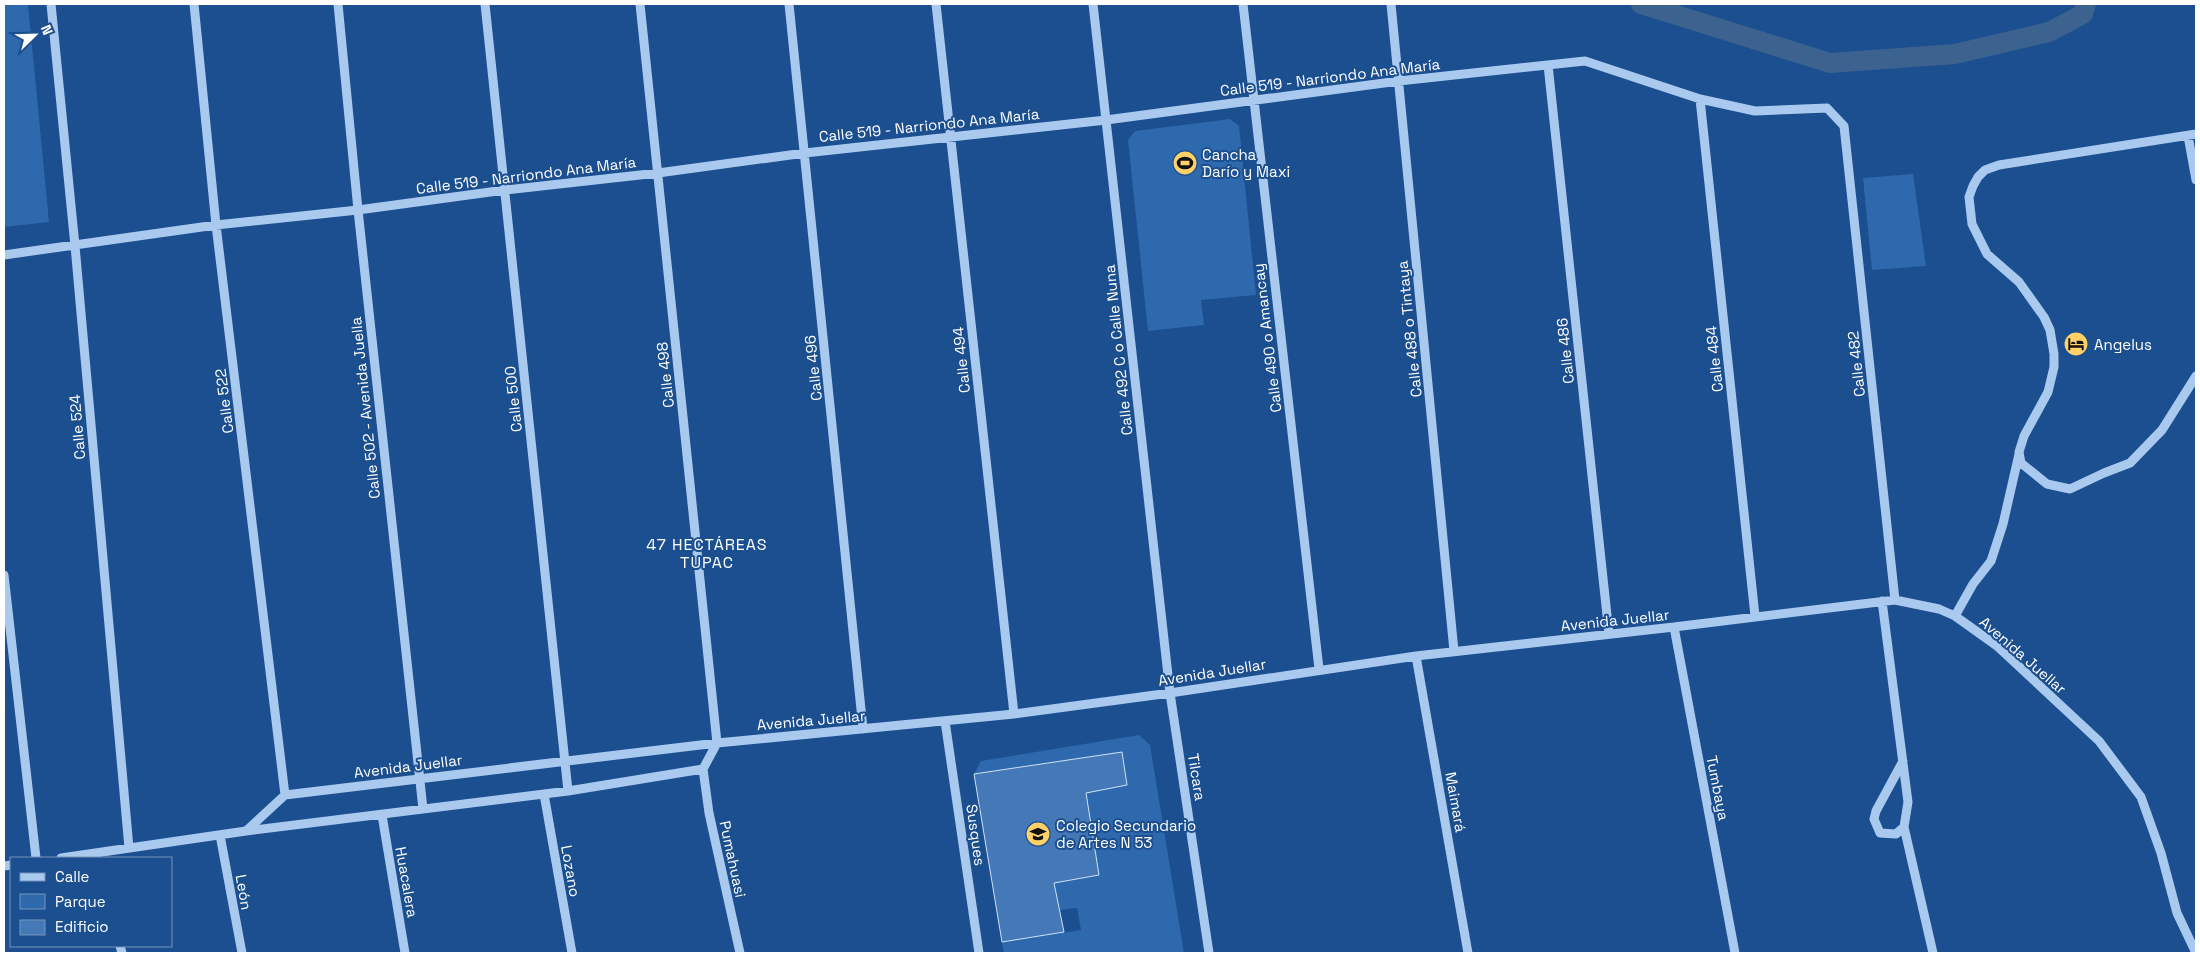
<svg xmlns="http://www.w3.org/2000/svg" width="2200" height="957" viewBox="0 0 2200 957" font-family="'Space Grotesk',sans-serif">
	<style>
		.green { fill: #2e69ad }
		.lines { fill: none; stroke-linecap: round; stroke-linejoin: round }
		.canal { stroke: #3c6290; stroke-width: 20 }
		.building { fill: #4478b7; stroke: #cfe3fa }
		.minor { stroke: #a9c9ee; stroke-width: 9 }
		.labels { text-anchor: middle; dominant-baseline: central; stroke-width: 4; stroke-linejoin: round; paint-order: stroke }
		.street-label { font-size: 15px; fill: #fff; stroke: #1b4f8f }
		.poi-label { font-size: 15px; fill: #fff; stroke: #1b4f8f; text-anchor: start }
		.neighbourhood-label { font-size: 16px; letter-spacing: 1px; fill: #fff; stroke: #1b4f8f }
	</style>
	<rect width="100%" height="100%" fill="#1b4f8f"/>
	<path class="green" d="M 4,4 L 28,4 L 49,222 L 4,227 Z
		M 1230,119 L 1239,126 L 1256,295 L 1201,300 L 1204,325 L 1148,331 L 1128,140 L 1135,131 Z
		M 1913,174 L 1926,266 L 1872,270 L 1863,178 Z
		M 1139,735 L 1150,745 L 1184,953 L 1004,953 L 1002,942 L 1081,930 L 1077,908 L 1060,910 L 1054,883 L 1098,874 L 1086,793 L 1127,785 L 1122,752 L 974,774 L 981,761 Z"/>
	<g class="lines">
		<path class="canal" d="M 1641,4 L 1830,63 L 1955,54 L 2049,32 L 2083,14 L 2086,4"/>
	</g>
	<path class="building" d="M 1122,752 L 1127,785 L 1086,793 L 1099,875 L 1054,883 L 1064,932 L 1002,942 L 974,774 Z"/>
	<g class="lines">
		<path class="minor" d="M 51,4 L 75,246 L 129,848
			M 194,4 L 216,225 L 285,795
			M 338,4 L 358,210 L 423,809
			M 485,4 L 568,791
			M 640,4 L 717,743 L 703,769
			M 789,4 L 863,729
			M 936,4 L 1014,714
			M 1093,4 L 1170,693 L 1209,953
			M 1243,4 L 1319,669
			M 1391,4 L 1454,651
			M 1548,65 L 1609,634
			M 1700,99 L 1755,616
			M 2196,134 L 1999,165 L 1985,170 L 1978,177 L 1973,186 L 1969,197 L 1972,224 L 1987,254 L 2019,282 L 2044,317 L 2050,330 L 2054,354 L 2054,367 L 2048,392 L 2024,436 L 2019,452 L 2021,463 L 2047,484 L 2070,489 L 2104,473 L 2130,463 L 2162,430 L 2196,376
			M 2188,136 L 2196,180
			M 4,255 L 216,225 L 358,210 L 505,190 L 658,173 L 805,153 L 1106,120 L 1399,81 L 1585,61 L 1700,99 L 1755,111 L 1827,108 L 1844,126 L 1895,600
			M 4,575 L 36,858
			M 1882,601 L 1908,802 L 1904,827 L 1896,834 L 1880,833 L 1874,819 L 1876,811 L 1903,761
			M 1955,616 L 1973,584 L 1991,561 L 2003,524 L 2019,454
			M 1674,627 L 1735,953
			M 1416,656 L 1468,953
			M 945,721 L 979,953
			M 703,769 L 709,813 L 740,953
			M 544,794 L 572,953
			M 382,815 L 405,953
			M 1904,827 L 1933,953
			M 246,831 L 568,791 L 703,769
			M 220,835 L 242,953
			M 61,858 L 246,831 L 285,795 L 717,743 L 1014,714 L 1170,693 L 1416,656 L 1674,627 L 1895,600 L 1939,609 L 1955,616 L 1997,646 L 2099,741 L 2141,797 L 2161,853 L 2177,913 L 2196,953
			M 4,866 L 11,865
			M 120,946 L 122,953"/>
	</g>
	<defs>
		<symbol id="stadium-disc" viewBox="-11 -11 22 22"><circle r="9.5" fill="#ffd166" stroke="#1b4f8f"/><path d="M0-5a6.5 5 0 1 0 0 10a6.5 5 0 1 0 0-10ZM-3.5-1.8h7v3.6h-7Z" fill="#111"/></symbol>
		<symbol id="hotel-disc" viewBox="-11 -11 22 22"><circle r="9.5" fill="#ffd166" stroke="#1b4f8f"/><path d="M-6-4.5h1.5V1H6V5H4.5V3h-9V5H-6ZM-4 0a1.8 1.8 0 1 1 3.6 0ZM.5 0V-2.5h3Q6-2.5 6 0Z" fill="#111"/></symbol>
		<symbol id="school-disc" viewBox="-11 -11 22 22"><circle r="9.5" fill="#ffd166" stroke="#1b4f8f"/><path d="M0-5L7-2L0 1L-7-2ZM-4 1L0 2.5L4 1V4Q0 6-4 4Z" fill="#111"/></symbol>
	</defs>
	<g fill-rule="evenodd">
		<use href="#stadium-disc" x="1171" y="149" width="28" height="28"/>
		<use href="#hotel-disc" x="2062" y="330" width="28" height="28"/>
		<use href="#school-disc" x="1024" y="820" width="28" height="28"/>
	</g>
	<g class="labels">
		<g class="street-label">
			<text transform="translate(1330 77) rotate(-7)">Calle 519 - Narriondo Ana María</text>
			<text transform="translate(929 125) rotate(-6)">Calle 519 - Narriondo Ana María</text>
			<text transform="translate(526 175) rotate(-7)">Calle 519 - Narriondo Ana María</text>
			<text transform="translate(1409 329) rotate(-96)">Calle 488 o Tintaya</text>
			<text transform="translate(1267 338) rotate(-97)">Calle 490 o Amancay</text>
			<text transform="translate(1118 350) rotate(-96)">Calle 492 C o Calle Nuna</text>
			<text transform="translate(1565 351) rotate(-96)">Calle 486</text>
			<text transform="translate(1714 359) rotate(-96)">Calle 484</text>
			<text transform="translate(961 360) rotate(-96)">Calle 494</text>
			<text transform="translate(1856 364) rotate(-96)">Calle 482</text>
			<text transform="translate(813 368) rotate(-96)">Calle 496</text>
			<text transform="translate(665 375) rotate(-96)">Calle 498</text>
			<text transform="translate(513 399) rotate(-96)">Calle 500</text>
			<text transform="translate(224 401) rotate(-97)">Calle 522</text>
			<text transform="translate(365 408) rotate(-96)">Calle 502 - Avenida Juella</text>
			<text transform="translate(77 427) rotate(-95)">Calle 524</text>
			<text transform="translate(1615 620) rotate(-6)">Avenida Juellar</text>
			<text transform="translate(2023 655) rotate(41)">Avenida Juellar</text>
			<text transform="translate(1212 672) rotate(-9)">Avenida Juellar</text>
			<text transform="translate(811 720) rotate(-5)">Avenida Juellar</text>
			<text transform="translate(408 766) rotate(-7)">Avenida Juellar</text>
			<text transform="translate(1197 777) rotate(81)">Tilcara</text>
			<text transform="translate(1718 788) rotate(79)">Tumbaya</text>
			<text transform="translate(1456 802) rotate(80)">Maimará</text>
			<text transform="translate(976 835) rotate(82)">Susques</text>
			<text transform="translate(733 859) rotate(78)">Pumahuasi</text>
			<text transform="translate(571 871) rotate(80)">Lozano</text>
			<text transform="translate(407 882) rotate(80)">Huacalera</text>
			<text transform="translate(244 892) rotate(80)">León</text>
		</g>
		<g class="poi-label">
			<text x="1202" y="154">Cancha<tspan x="1202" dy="17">Darío y Maxi</tspan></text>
			<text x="2094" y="344">Angelus</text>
			<text x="1056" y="825">Colegio Secundario<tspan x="1056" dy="17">de Artes N 53</tspan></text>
		</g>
		<g class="neighbourhood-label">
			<text x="707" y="544">47 HECTÁREAS<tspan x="707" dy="18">TUPAC</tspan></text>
		</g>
	</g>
	<rect width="2200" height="957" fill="none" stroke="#ffffff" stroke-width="10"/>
	<rect x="10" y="857" width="162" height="90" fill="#1b4f8f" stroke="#7695bc"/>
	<rect x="20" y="873" width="25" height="8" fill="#a9c9ee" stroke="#7695bc"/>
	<text x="55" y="882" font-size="15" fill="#ffffff">Calle</text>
	<rect x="20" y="894" width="25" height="15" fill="#2e69ad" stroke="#7695bc"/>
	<text x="55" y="907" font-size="15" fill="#ffffff">Parque</text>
	<rect x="20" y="920" width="25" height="15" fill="#4478b7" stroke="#7695bc"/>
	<text x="55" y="932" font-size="15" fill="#ffffff">Edificio</text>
	<g transform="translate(35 35) rotate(67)" stroke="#1b4f8f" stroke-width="4" paint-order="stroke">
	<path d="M0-4L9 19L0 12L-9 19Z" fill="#ffffff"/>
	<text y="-8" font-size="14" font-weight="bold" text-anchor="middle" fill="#ffffff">N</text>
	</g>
</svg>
